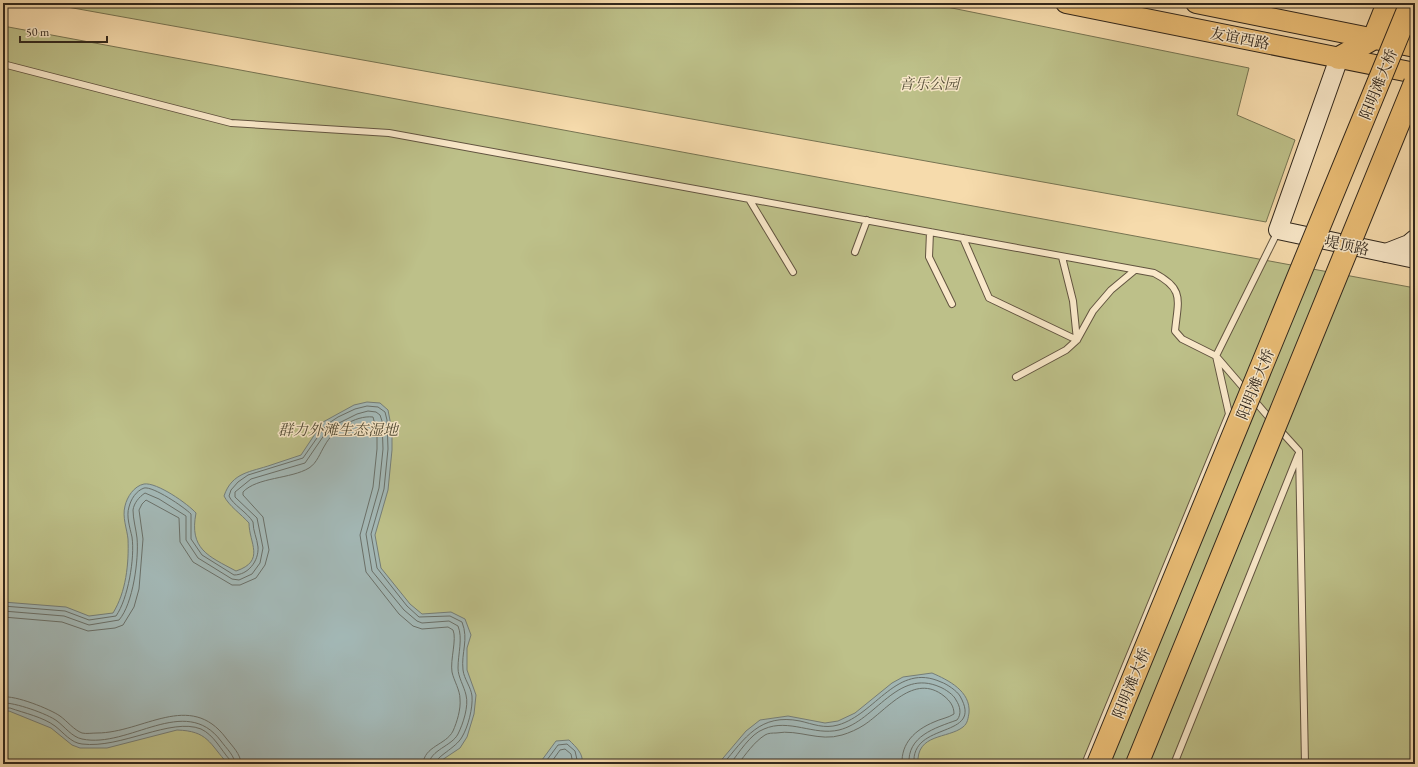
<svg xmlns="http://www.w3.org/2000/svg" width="1418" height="767" viewBox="0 0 1418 767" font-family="'EB Garamond','Noto Serif SC',serif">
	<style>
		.green { fill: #bdc089; stroke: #777452 }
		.water { fill: #a3b8b6; stroke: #757e78 }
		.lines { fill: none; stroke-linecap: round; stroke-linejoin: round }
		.shore { stroke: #6a7069; stroke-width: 1 }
		.lane-casing { stroke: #625440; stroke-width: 8 }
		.secondary-casing { stroke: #31271c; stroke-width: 20 }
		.primary-casing { stroke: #31271c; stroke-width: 22 }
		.highway-casing { stroke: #31271c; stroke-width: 24 }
		.lane { stroke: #f9e8c9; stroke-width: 6 }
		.secondary { stroke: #f9e8c9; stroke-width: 18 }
		.primary { stroke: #ebbe76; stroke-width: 20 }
		.highway { stroke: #ebbe76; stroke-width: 22 }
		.highway-bridge-casing { stroke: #31271c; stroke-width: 24; stroke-linecap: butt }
		.highway-bridge { stroke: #ebbe76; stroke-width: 22 }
		.labels { text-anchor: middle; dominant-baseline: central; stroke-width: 3; stroke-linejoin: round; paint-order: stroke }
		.street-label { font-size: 15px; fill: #31271c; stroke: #f9e8c9 }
		.park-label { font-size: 15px; font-style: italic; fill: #544d37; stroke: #f9e8c9 }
	</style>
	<rect width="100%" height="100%" fill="#f6dbac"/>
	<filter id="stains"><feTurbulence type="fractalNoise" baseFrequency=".005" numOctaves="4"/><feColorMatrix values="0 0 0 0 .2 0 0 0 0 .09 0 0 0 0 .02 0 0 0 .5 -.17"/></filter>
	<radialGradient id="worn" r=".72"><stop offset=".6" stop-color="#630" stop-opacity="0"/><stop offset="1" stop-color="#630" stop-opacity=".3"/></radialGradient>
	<path class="green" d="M 45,3 L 927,3 L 1249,68 L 1237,115 L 1295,140 L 1266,222 Z
		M 3,26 L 1415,288 L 1415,764 L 3,764 Z"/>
	<path class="water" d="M 367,402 L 380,403 L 388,410 L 392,431 L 392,450 L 388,490 L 375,535 L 381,568 L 410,604 L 422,614 L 451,612 L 465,619 L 471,635 L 467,648 L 467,670 L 476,695 L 474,714 L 467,737 L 460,748 L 436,764 L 228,764 C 209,743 208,731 177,730 L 107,748 L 80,748 L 72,745 L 51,728 L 9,711 L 3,712 L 3,602 L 66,607 L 89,616 L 113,613 C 126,592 129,564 128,539 C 127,529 122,517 125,506 C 127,497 134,486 144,484 C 157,482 188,504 196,513 C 189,549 208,556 236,571 C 266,561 249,543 249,523 C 241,514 229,506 224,496 C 232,472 251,472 271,465 C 281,462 291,458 301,455 L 323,422 L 354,405 Z
		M 932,673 C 948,680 971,691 969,713 C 968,718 968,723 963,727 C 948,739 916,733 918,764 L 718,764 L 746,731 L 760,720 L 788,716 L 825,723 L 838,721 L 855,713 L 892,683 L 903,677 Z
		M 569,740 C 576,747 584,754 582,764 L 539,764 L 556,741 Z"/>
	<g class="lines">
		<path class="shore" d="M 3,606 L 65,611 L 89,620 L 116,616 C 128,599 135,558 132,537 C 130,528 126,516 129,507 C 131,499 136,491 144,488 C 153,486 184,507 191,514 L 191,539 L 202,555 L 234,575 C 248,575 259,561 258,547 C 257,538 253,531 253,522 C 248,513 232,504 229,496 L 231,490 L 238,482 L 248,475 L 303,458 L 326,425 L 338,417 L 355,409 L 367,406 L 378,407 L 385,412 L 387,420 L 388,449 L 384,489 L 371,534 L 377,568 L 407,606 L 419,617 L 450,616 L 462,622 C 469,640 461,652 463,670 C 464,679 471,687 472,696 C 473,708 468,727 462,737 C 456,748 435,757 435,764
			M 3,611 L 64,616 L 89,625 L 119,620 C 133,604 139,559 137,538 C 136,529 133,519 133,510 C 134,503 139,497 145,493 L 159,499 L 186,516 L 186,540 L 198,558 L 232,579 L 239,580 L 252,574 L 260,563 L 263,548 L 257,518 L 235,497 L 235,492 L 251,479 L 305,463 L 329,428 L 357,414 L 368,411 L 376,412 L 380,415 L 382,421 L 383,449 L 379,488 L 366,534 L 372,571 L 404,610 L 417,621 L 422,623 L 449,621 L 458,626 C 463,638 458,654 458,668 C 458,677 464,686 466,695 C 469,706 463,724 458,734 C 452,746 430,750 429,764
			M 3,617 L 62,622 L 88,631 L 115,628 L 123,625 L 134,607 L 139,589 L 143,539 L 139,510 L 142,504 L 146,500 L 179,518 L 180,542 L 193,562 L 232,585 L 240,585 L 256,578 L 265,565 L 269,550 L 263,517 L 243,495 L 243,492 C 257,477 291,479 309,468 C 317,463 320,453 325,445 C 333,430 355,415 373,417 L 377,432 L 377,449 L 373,487 L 360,535 L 366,572 L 399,614 L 413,626 L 422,629 L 448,627 L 453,630 C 457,639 450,660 452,672 C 454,681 460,690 460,699 C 461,709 457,722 453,731 C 446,745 424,746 423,764
			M 3,697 C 15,695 50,709 60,716 C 67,721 74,730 82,733 C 86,734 92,733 97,733 C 143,733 190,690 226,738 C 232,746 241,754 241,764
			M 3,703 C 14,702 48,714 57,721 C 65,727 72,737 82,739 C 129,749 185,693 221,741 C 226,748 235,756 235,764
			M 3,708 L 10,708 C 24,713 43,717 55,726 C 63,732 71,743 82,744 C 121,749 171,717 201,729 C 214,735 221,750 230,760 L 230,764
			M 544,764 L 558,745 L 567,744 L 575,751 L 578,764
			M 550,764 L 560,750 L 565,749 L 571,754 L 573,764
			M 723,764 C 745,738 760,713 800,721 C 813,724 824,729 838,725 C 876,714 897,662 941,682 C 947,684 957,691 960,696 C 985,740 910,720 914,764
			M 730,764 C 739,753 750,734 764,729 C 789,718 814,736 839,730 C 876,721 897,668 940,687 C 945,689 954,695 956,700 C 960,706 962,714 957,720 C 935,728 907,736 909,764
			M 738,764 C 746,754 754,742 765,735 C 768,733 773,733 776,733 C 799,729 819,742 842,735 C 849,733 858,729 864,725 C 887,710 914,672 944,696 C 950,701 954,706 954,714 C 948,718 940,719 934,722 C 915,730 901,743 902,764"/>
		<defs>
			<path id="lane" d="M 3,64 L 231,123 L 389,133 L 1154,273 C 1185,289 1178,300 1175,331 L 1182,339 L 1216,356 L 1229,414 L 1085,764
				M 749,199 L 793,272
				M 930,232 L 929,257 L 952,304
				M 963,238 L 989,298 L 1077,340
				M 855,252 L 867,220
				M 1062,257 L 1073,301 L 1077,340
				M 1016,377 L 1066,350 L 1077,340 L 1093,311 L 1111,290 L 1135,270
				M 1247,392 L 1216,356 L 1278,231
				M 1253,399 L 1272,421
				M 1279,429 L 1299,451 L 1305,764
				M 1174,764 L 1298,455"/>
			<path id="secondary" d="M 1339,58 L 1278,230 L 1415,259
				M 1386,253 L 1409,244 L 1415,239"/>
			<path id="primary" d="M 1066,3 L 1415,73
				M 1196,3 L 1415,47"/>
			<path id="highway" d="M 1339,58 L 1374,38 L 1388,3"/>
		</defs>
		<use href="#lane" class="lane-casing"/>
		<use href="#secondary" class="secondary-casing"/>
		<use href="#primary" class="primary-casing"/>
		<use href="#highway" class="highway-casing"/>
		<use href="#lane" class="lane"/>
		<use href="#secondary" class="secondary"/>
		<use href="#primary" class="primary"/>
		<use href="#highway" class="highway"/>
		<defs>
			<path id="highway-bridge" d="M 1098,764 L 1411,3
				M 1137,764 L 1415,83"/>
		</defs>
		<use href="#highway-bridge" class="highway-bridge-casing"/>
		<use href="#highway-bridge" class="highway-bridge"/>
	</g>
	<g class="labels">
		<g class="street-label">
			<text transform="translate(1240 38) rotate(11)">友谊西路</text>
			<text transform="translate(1378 84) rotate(-68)">阳明滩大桥</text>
			<text transform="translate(1347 245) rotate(12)">堤顶路</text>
			<text transform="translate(1255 384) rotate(-68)">阳明滩大桥</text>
			<text transform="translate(1131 683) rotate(-68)">阳明滩大桥</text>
		</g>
		<g class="park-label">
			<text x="929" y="83">音乐公园</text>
			<text x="338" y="429">群力外滩生态湿地</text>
		</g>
	</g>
	<rect width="1418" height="767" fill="none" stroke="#f6dbac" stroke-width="16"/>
	<rect x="4" y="4" width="1410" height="759" fill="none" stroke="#31271c" stroke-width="2"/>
	<rect x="8" y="8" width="1402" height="751" fill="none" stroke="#31271c"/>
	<path d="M20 36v6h87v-6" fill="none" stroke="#31271c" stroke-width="2"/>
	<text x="26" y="36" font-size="12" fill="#31271c" stroke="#f9e8c9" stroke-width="3" paint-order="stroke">50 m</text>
	<rect width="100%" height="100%" filter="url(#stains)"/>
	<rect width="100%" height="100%" fill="url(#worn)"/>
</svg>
